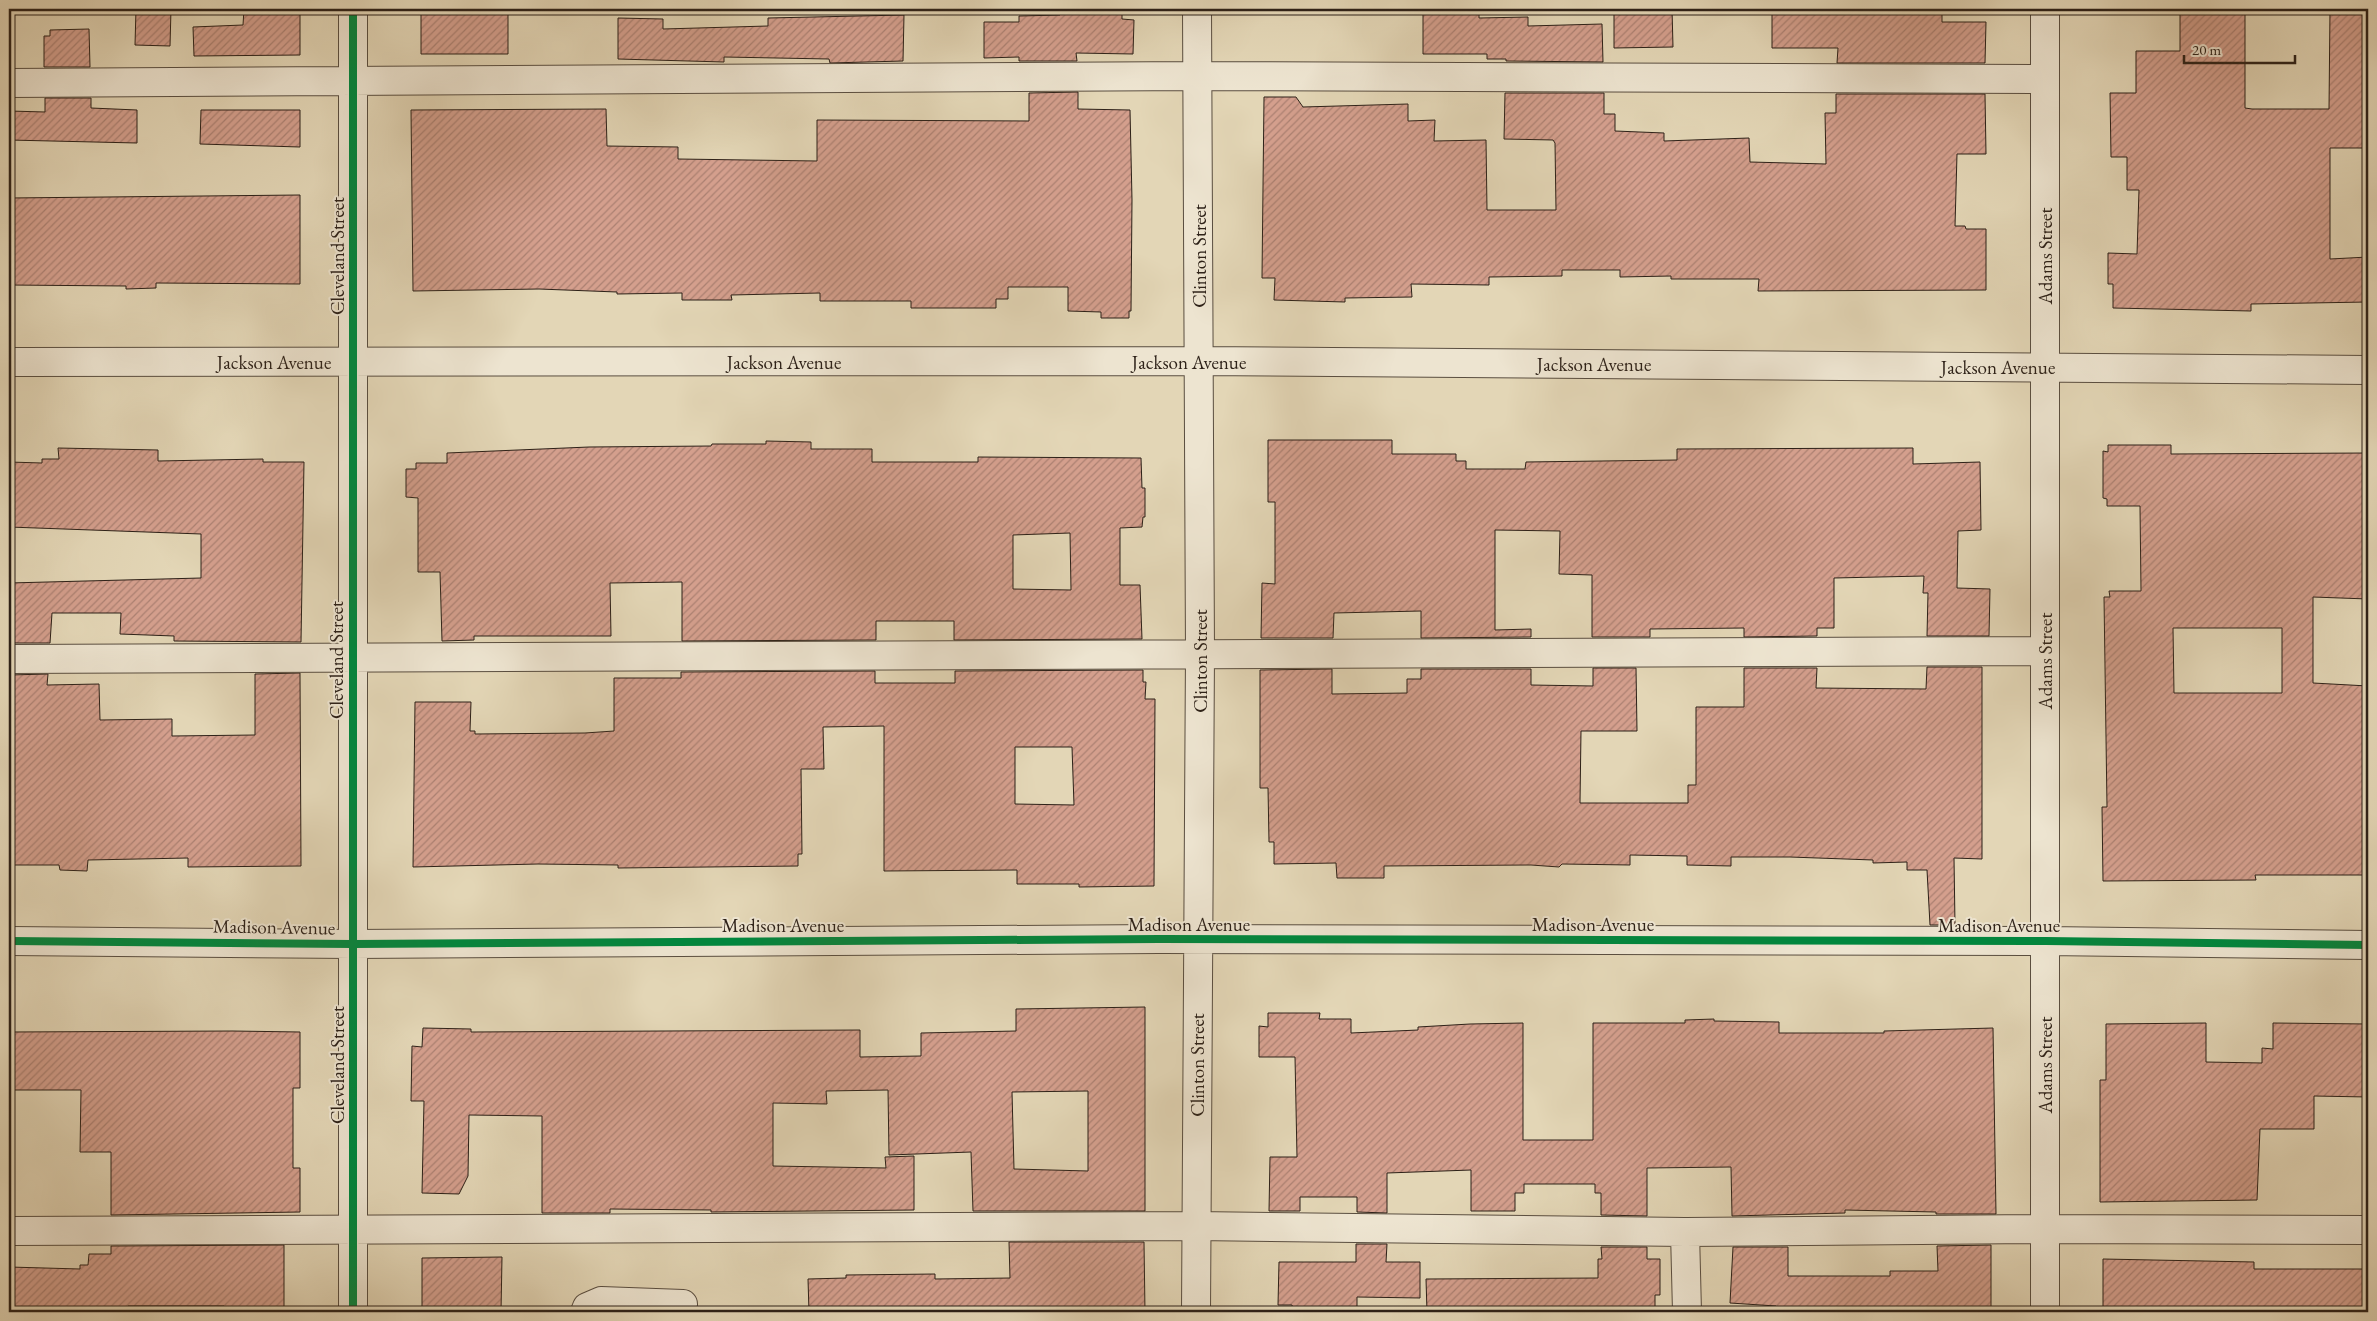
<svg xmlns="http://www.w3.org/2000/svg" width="2377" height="1321" viewBox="0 0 2377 1321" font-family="'EB Garamond',serif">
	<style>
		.building { fill: url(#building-hatch); stroke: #2d2118; fill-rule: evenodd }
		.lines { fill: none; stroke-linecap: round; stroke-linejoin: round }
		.minor-casing { stroke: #5a4e40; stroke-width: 30 }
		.minor { stroke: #ede4d0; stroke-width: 28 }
		.cycleway-casing { stroke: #ede4d0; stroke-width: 11 }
		.cycleway { stroke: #00873e; stroke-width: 8 }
		.labels { text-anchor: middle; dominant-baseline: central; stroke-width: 4; stroke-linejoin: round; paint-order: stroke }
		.street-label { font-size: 19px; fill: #2d2118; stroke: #ede4d0 }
	</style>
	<defs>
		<pattern id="building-hatch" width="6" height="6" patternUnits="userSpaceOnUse" patternTransform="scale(1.25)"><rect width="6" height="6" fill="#d49f8d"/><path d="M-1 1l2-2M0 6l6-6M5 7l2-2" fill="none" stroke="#ac8172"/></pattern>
	</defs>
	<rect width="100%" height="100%" fill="#e3d6b6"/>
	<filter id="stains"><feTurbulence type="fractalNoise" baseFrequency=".004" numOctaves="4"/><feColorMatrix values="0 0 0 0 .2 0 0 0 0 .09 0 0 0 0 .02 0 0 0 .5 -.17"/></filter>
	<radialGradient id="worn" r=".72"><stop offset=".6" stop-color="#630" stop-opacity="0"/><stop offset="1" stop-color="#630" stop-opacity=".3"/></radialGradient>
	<path class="building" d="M 136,9 L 171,9 L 170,46 L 135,45 Z
		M 244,9 L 300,9 L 300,55 L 194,56 L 193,27 L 243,25 Z
		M 421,9 L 508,9 L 508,54 L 421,54 Z
		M 1060,9 L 1122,9 L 1122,19 L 1134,20 L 1133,54 L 1076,53 L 1077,61 L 1019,61 L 1019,57 L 984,58 L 984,22 L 1019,22 L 1019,16 L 1060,15 Z
		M 1614,9 L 1672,9 L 1673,47 L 1614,48 Z
		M 1772,9 L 1942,13 L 1942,22 L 1986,22 L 1985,63 L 1837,63 L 1838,48 L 1772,48 Z
		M 2180,9 L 2245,9 L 2245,108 L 2252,109 L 2329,109 L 2330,9 L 2368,9 L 2368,148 L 2330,148 L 2330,259 L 2368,257 L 2368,302 L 2251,304 L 2251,311 L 2113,308 L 2113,284 L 2108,284 L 2108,253 L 2137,254 L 2139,190 L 2127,190 L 2127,157 L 2111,157 L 2110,93 L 2136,93 L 2136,51 L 2180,51 Z
		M 1479,10 L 1479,18 L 1528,17 L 1528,26 L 1602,24 L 1603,62 L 1506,61 L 1506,59 L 1487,59 L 1487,54 L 1423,54 L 1423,11 Z
		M 904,15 L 903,61 L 830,63 L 829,59 L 724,57 L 724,62 L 618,59 L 618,18 L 663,19 L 663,29 L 768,26 L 768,18 Z
		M 89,29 L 90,67 L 44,67 L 44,36 L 50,36 L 50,30 Z
		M 1078,92 L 1078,109 L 1130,110 L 1132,200 L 1131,311 L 1129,311 L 1129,318 L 1101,318 L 1101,312 L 1068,311 L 1068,287 L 1008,287 L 1008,299 L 996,299 L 996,308 L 911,308 L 911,301 L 820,301 L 820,293 L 731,295 L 732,300 L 682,300 L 682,293 L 617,294 L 617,292 L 539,289 L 413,291 L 411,110 L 606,109 L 607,146 L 678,147 L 678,159 L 817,161 L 817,120 L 1029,121 L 1029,93 Z
		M 1505,93 L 1604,93 L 1604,114 L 1615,114 L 1615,131 L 1664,133 L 1664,141 L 1749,138 L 1750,162 L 1826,164 L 1825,113 L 1836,113 L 1836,94 L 1985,94 L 1986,154 L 1957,154 L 1955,226 L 1965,226 L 1966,229 L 1986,229 L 1986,290 L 1758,291 L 1759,279 L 1671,279 L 1671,276 L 1620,277 L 1620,270 L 1562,270 L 1562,276 L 1489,277 L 1489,285 L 1411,284 L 1412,297 L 1345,298 L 1345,302 L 1274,300 L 1275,278 L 1262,278 L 1264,97 L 1296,97 L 1303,107 L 1408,104 L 1408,121 L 1435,120 L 1434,141 L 1486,140 L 1487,210 L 1556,210 L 1555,143 L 1553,140 L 1504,139 Z
		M 45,98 L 91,98 L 91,108 L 137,110 L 137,143 L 9,140 L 9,111 L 45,112 Z
		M 201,110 L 300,110 L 300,147 L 200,144 Z
		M 300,195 L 300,284 L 156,283 L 156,288 L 126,289 L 126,286 L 9,285 L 9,198 Z
		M 1268,440 L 1392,440 L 1392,454 L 1456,454 L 1456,461 L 1466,461 L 1466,469 L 1525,469 L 1526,462 L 1677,460 L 1677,449 L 1913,448 L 1913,464 L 1980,462 L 1981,530 L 1958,531 L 1957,588 L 1990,589 L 1989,636 L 1927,636 L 1928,593 L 1923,593 L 1924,576 L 1834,578 L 1834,628 L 1817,628 L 1817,636 L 1744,637 L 1744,628 L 1650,629 L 1650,637 L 1592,637 L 1592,575 L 1559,574 L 1560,531 L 1495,530 L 1495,630 L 1531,629 L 1531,637 L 1421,638 L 1421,611 L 1334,613 L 1333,638 L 1261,638 L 1262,583 L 1275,584 L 1275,502 L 1268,502 Z
		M 766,441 L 811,442 L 811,449 L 872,449 L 872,462 L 978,462 L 978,457 L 1141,458 L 1142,488 L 1145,488 L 1145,517 L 1143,517 L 1142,527 L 1120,528 L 1120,585 L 1140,585 L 1142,639 L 954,640 L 954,621 L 876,621 L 876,640 L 682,641 L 682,582 L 610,583 L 611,636 L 474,636 L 474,640 L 442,641 L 440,572 L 418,572 L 418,498 L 406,497 L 406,469 L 416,469 L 416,463 L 447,463 L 447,453 L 589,447 L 711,446 L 712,444 L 766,444 ZM 1070,533 L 1071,590 L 1013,589 L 1013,535 Z
		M 2108,445 L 2171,445 L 2171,454 L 2368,453 L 2368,599 L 2313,597 L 2313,683 L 2368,686 L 2368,875 L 2255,875 L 2256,880 L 2103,881 L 2102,807 L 2107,807 L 2104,597 L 2110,597 L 2109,591 L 2141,591 L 2140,506 L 2107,506 L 2107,499 L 2103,498 L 2103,451 L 2108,452 ZM 2173,628 L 2282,628 L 2282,693 L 2174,693 Z
		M 58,448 L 158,450 L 158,461 L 263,459 L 263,462 L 304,462 L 301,642 L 174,641 L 174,636 L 120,634 L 121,613 L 52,613 L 50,643 L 9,643 L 9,583 L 201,578 L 201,534 L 9,527 L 9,462 L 42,463 L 42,459 L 59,459 Z
		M 1927,667 L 1982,667 L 1982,859 L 1954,858 L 1955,925 L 1930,925 L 1927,870 L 1907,870 L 1907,862 L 1873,863 L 1873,860 L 1790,857 L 1731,857 L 1731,866 L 1687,865 L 1687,856 L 1630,855 L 1630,865 L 1562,864 L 1559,867 L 1531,865 L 1384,866 L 1384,878 L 1337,878 L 1336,863 L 1274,864 L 1274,842 L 1269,842 L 1268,788 L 1260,788 L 1260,670 L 1332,669 L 1332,694 L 1407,693 L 1407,679 L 1421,679 L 1421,669 L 1531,669 L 1531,685 L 1593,686 L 1593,668 L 1636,668 L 1637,731 L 1581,731 L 1580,803 L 1688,803 L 1688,785 L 1696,785 L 1696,707 L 1744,707 L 1744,668 L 1817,668 L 1816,688 L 1926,689 Z
		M 1143,670 L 1143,682 L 1146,682 L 1145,699 L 1155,699 L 1154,886 L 1079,887 L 1079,884 L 1017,884 L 1017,870 L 884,871 L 884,726 L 823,727 L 824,769 L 801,769 L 802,854 L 798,854 L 798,866 L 618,868 L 618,865 L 538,864 L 413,867 L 415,702 L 471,702 L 470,731 L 475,731 L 475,734 L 585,733 L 614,731 L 614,678 L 681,678 L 681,672 L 875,671 L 875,683 L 955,683 L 955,671 ZM 1015,747 L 1072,747 L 1074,805 L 1015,804 Z
		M 300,673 L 301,866 L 188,867 L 188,858 L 88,860 L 87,871 L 60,870 L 59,865 L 9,865 L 9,675 L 48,674 L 47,685 L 99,684 L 100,720 L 172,719 L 172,736 L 255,735 L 255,674 Z
		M 1145,1007 L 1145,1211 L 973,1211 L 971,1152 L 889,1155 L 888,1090 L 826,1091 L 827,1104 L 773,1103 L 773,1166 L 886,1168 L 885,1157 L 914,1156 L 914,1210 L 711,1212 L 711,1210 L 610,1209 L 610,1213 L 542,1213 L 542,1116 L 469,1115 L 468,1176 L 459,1194 L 422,1193 L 424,1101 L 411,1101 L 412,1046 L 422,1047 L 423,1028 L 471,1029 L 471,1032 L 860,1030 L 860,1057 L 921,1056 L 921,1033 L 1016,1031 L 1016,1009 ZM 1088,1091 L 1088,1171 L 1014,1169 L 1012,1092 Z
		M 1268,1013 L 1320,1013 L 1319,1019 L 1351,1019 L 1351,1033 L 1418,1030 L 1418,1027 L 1470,1024 L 1523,1023 L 1523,1140 L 1593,1140 L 1593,1023 L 1685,1023 L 1685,1020 L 1714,1019 L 1714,1021 L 1779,1022 L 1779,1033 L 1884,1033 L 1884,1031 L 1993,1028 L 1996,1214 L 1936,1214 L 1936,1212 L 1845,1210 L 1845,1213 L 1732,1216 L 1731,1167 L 1647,1168 L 1647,1216 L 1601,1215 L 1601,1193 L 1595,1193 L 1595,1184 L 1524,1184 L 1524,1193 L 1515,1193 L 1515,1211 L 1471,1211 L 1471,1170 L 1387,1173 L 1387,1213 L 1357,1212 L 1357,1197 L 1300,1197 L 1300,1211 L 1269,1211 L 1270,1157 L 1297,1157 L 1295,1057 L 1259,1057 L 1259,1026 L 1268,1027 Z
		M 2206,1023 L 2206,1062 L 2262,1063 L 2262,1048 L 2273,1049 L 2273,1023 L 2368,1024 L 2368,1097 L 2314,1096 L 2314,1129 L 2260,1129 L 2257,1200 L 2100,1202 L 2100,1080 L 2106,1080 L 2106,1024 Z
		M 232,1031 L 300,1032 L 300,1088 L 293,1088 L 293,1168 L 300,1168 L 300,1212 L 111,1215 L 111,1152 L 80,1152 L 81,1090 L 9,1090 L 9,1032 Z
		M 1009,1242 L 1144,1242 L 1145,1312 L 809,1312 L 808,1279 L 846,1278 L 846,1275 L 935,1274 L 935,1279 L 1010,1278 Z
		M 1356,1244 L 1387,1244 L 1386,1262 L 1420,1262 L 1420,1298 L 1357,1297 L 1357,1309 L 1293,1309 L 1292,1305 L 1278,1305 L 1279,1262 L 1356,1262 Z
		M 284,1245 L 284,1312 L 224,1312 L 224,1306 L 128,1306 L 128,1312 L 14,1312 L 15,1306 L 9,1307 L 9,1267 L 80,1269 L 80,1265 L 88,1265 L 89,1254 L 111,1254 L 111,1246 Z
		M 1991,1245 L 1991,1312 L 1776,1312 L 1776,1306 L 1730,1303 L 1733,1247 L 1788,1247 L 1788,1276 L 1890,1276 L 1890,1271 L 1938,1271 L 1937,1246 Z
		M 1601,1247 L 1647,1247 L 1647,1259 L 1660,1259 L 1660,1295 L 1655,1295 L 1655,1312 L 1427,1312 L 1426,1279 L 1598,1278 L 1598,1259 L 1602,1259 Z
		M 502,1257 L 501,1312 L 422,1312 L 422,1258 Z
		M 2103,1259 L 2254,1262 L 2254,1269 L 2368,1269 L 2368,1309 L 2251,1308 L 2252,1312 L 2103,1312 Z"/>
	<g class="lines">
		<defs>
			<path id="minor" d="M 353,9 L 353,1312
				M 9,83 L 1198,76 L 2045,79
				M 9,362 L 1198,361 L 2368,370
				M 9,659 L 2045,651
				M 9,941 L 353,944 L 1159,939 L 2046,941 L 2368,945
				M 9,1231 L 1196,1226 L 1685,1232 L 2045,1229 L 2368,1230
				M 1685,1232 L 1687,1312
				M 585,1312 L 587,1307 L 601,1301 L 683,1304
				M 1196,1312 L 1200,653 L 1197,9
				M 2045,1312 L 2045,9"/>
		</defs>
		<use href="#minor" class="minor-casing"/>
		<use href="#minor" class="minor"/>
		<defs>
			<path id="cycleway" d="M 353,9 L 353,1312
				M 9,941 L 353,944 L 1159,939 L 2046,941 L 2368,945"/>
		</defs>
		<use href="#cycleway" class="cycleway-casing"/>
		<use href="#cycleway" class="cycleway"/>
	</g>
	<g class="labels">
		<g class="street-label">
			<text transform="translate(337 256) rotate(-90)">Cleveland Street</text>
			<text transform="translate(1199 256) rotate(-90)">Clinton Street</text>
			<text transform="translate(2045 256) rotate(-90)">Adams Street</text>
			<text x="274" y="362">Jackson Avenue</text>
			<text x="784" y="362">Jackson Avenue</text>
			<text x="1189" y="362">Jackson Avenue</text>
			<text x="1594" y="364">Jackson Avenue</text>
			<text x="1998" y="367">Jackson Avenue</text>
			<text transform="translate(336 660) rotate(-90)">Cleveland Street</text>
			<text transform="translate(1200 661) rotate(-90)">Clinton Street</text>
			<text transform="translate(2045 661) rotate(-90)">Adams Street</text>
			<text x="1189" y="924">Madison Avenue</text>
			<text x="1593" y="924">Madison Avenue</text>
			<text x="783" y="925">Madison Avenue</text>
			<text x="1999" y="925">Madison Avenue</text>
			<text transform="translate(274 927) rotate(1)">Madison Avenue</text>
			<text transform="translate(337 1065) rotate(-90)">Cleveland Street</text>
			<text transform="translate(1197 1065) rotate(-90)">Clinton Street</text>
			<text transform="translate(2045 1065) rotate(-90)">Adams Street</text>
		</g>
	</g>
	<rect width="2377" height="1321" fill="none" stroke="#e3d6b6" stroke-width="30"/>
	<rect x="10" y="10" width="2357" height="1301" fill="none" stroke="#2d2118" stroke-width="2.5"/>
	<rect x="15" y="15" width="2347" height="1291" fill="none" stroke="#2d2118"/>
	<path d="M2184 55v8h111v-8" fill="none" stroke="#2d2118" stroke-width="2.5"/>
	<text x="2192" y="55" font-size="15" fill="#2d2118" stroke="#ede4d0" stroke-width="4" paint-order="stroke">20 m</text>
	<rect width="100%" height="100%" filter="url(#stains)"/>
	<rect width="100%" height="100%" fill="url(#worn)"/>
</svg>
